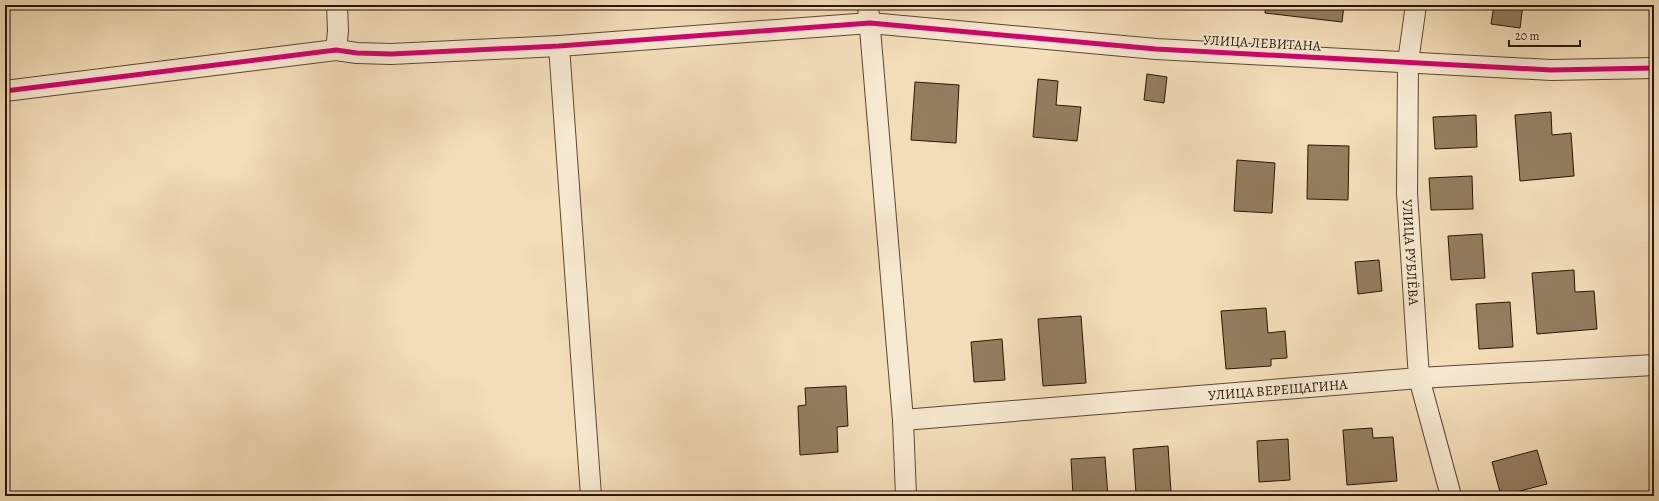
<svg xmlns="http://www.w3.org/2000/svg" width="1659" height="501" viewBox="0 0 1659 501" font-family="Alegreya,serif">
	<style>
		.building { fill: #937e60; stroke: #2b1500 }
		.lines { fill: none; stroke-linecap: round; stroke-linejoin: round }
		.street-casing { stroke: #5d472e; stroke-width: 22 }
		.street { stroke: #f7ead2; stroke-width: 20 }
		.cycleway-casing { stroke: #f7ead2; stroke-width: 8 }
		.cycleway { stroke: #d6006c; stroke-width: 5 }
		.labels { text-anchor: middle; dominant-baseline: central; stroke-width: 3.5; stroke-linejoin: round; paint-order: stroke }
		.street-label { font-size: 14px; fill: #2b1500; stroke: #f7ead2 }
	</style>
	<rect width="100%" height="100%" fill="#f3deb9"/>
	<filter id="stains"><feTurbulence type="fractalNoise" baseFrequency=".005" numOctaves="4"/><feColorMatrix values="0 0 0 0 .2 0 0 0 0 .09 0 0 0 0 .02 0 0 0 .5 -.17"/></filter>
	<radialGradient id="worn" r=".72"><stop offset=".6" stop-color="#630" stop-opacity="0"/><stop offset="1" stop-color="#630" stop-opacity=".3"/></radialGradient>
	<path class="building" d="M 1266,5 L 1344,5 L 1342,22 L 1265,13 Z
		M 1494,5 L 1523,5 L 1520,28 L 1491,24 Z
		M 1147,74 L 1167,77 L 1164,103 L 1144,100 Z
		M 1038,79 L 1058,81 L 1056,105 L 1081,107 L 1077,141 L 1033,137 Z
		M 915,82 L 959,85 L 956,143 L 911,140 Z
		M 1551,112 L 1552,135 L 1571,133 L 1574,176 L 1520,181 L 1515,115 Z
		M 1476,115 L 1477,147 L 1435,149 L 1433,117 Z
		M 1308,145 L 1349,146 L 1348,200 L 1307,199 Z
		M 1237,160 L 1275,163 L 1272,213 L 1234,211 Z
		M 1472,176 L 1473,209 L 1431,210 L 1429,178 Z
		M 1482,234 L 1485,278 L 1451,280 L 1448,236 Z
		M 1379,260 L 1382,291 L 1358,294 L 1355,262 Z
		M 1574,270 L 1575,292 L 1594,291 L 1597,329 L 1537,334 L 1532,273 Z
		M 1510,302 L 1513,347 L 1479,349 L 1476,304 Z
		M 1266,308 L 1268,333 L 1285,331 L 1287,358 L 1271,359 L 1271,366 L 1226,369 L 1221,311 Z
		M 1081,316 L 1086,383 L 1043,386 L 1038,319 Z
		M 1002,339 L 1005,380 L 974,382 L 971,342 Z
		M 846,386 L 848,426 L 837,427 L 838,452 L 800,455 L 798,406 L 806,405 L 805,388 Z
		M 1372,428 L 1373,438 L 1393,437 L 1397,481 L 1347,485 L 1343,430 Z
		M 1288,439 L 1290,480 L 1259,482 L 1257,441 Z
		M 1168,446 L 1171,492 L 1136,494 L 1133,449 Z
		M 1537,450 L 1547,484 L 1501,496 L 1492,462 Z
		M 1105,457 L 1108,496 L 1073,496 L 1071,459 Z"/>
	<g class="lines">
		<defs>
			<g id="street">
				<path d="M 868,5 L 903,420 L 906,496"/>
				<path id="s1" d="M 1416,5 L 1408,62 L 1407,193 L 1419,378 L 1451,496"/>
				<path d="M 559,46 L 591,496"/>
				<path d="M 336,50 L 338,31 L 337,5"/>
				<path d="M 5,91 L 336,50 L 357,53 L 391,54 L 559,46 L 870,23 L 1156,49 L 1551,70 L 1654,68"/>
				<path id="s2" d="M 903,420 L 1419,378 L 1654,365"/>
			</g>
		</defs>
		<use href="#street" class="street-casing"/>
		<use href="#street" class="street"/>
		<defs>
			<path id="cycleway" d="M 5,91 L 336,50 L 357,53 L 391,54 L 559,46 L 870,23 L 1156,49 L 1551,70 L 1654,68"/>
		</defs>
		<use href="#cycleway" class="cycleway-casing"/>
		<use href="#cycleway" class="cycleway"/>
	</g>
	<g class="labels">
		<g class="street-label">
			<text transform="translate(1262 43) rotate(3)">УЛИЦА ЛЕВИТАНА</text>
			<text stroke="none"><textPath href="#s1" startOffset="248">УЛИЦА РУБЛЁВА</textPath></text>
			<text stroke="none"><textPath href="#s2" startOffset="376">УЛИЦА ВЕРЕЩАГИНА</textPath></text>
		</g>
	</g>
	<rect width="1659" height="501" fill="none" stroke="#f3deb9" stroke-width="20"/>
	<rect x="6" y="6" width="1647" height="489" fill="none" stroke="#2b1500" stroke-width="2"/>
	<rect x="10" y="10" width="1639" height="481" fill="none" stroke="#2b1500"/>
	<path d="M1509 40v6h71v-6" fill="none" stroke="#2b1500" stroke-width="2"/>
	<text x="1515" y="40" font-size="12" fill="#2b1500" stroke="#f7ead2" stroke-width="3" paint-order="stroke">20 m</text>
	<rect width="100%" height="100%" filter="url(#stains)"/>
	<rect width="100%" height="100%" fill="url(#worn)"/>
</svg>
